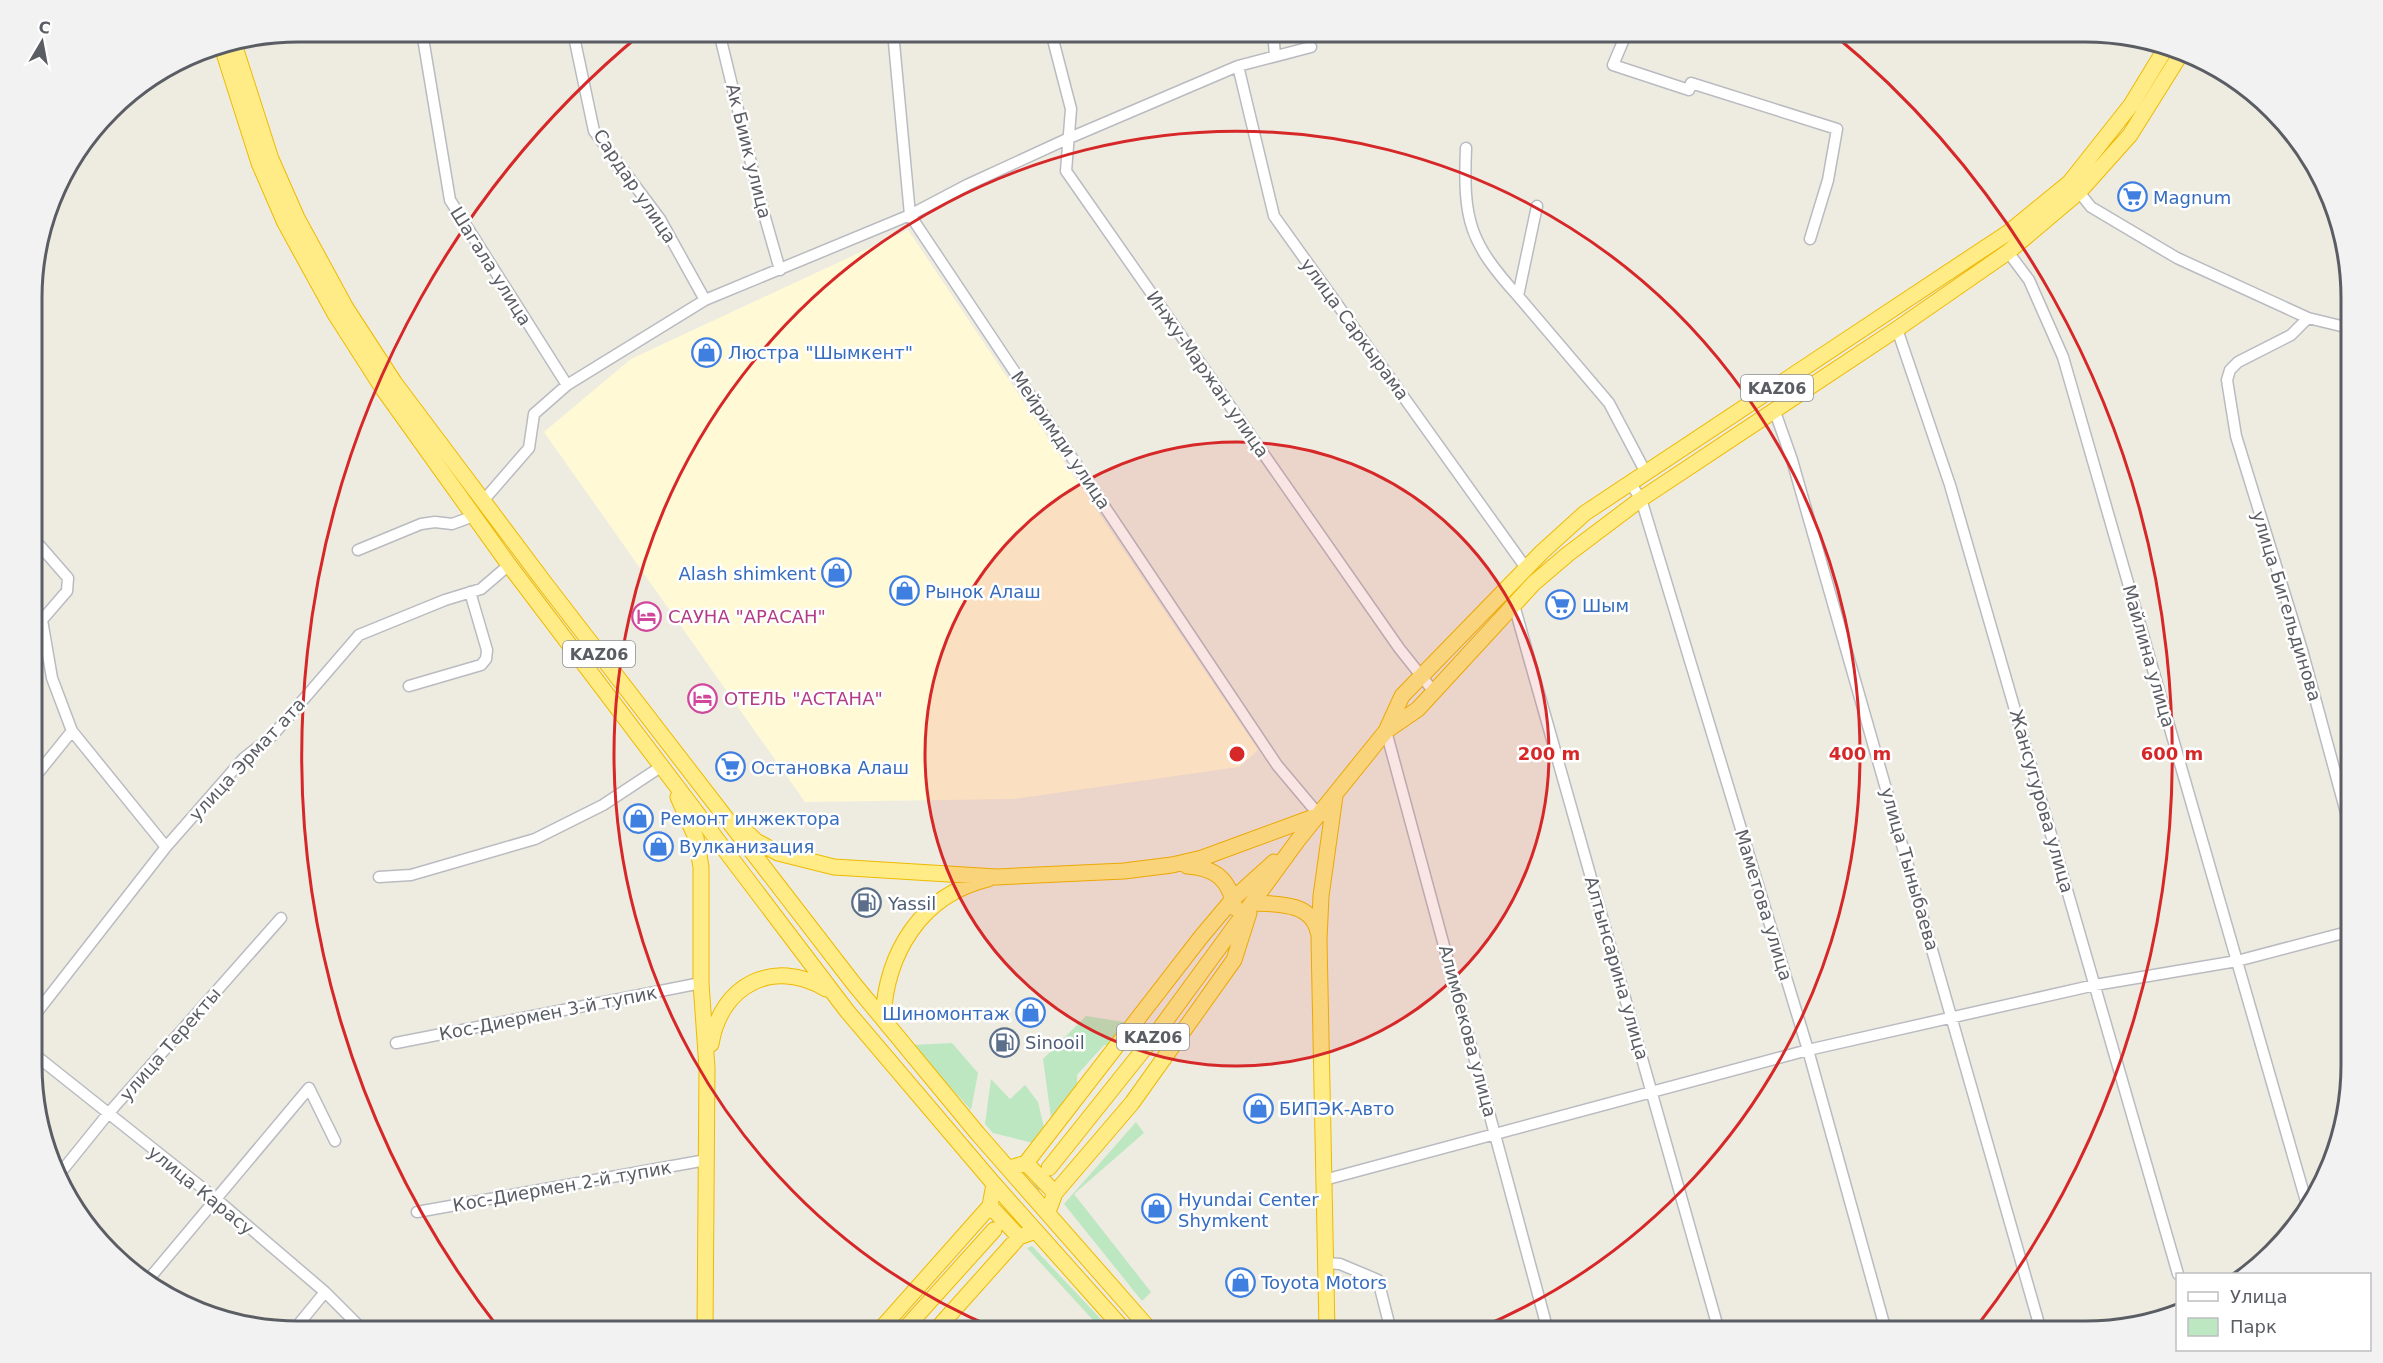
<svg xmlns="http://www.w3.org/2000/svg" width="2383" height="1363" viewBox="0 0 2383 1363" font-family="'DejaVu Sans',sans-serif">
	<style>
		.commercial { fill: #fff9d5 }
		.green { fill: #bce7c0 }
		.lines { fill: none; stroke-linecap: round; stroke-linejoin: round }
		.highway-tunnel { stroke: #c9c8c2; stroke-width: 15; stroke-dasharray: 15 8; stroke-linecap: butt }
		.minor-casing { stroke: #b9bbc1; stroke-width: 13 }
		.highway-casing { stroke: #efba00; stroke-width: 17 }
		.minor { stroke: #fff; stroke-width: 10 }
		.highway { stroke: #ffec87; stroke-width: 15 }
		.ring { fill: none; stroke: #d62828; stroke-width: 3 }
		.labels { text-anchor: middle; dominant-baseline: central; stroke-width: 5; stroke-linejoin: round; paint-order: stroke }
		.shield { fill: #fff; stroke: #8c8e92; stroke-width: 1.5 }
		.shield-label { font-size: 16px; font-weight: bold; fill: #5a5d63 }
		.street-label { font-size: 18px; fill: #5a5d63; stroke: #fff }
		.shop-label { font-size: 18px; fill: #366cbe; stroke: #fff; text-anchor: start }
		.hotel-label { font-size: 18px; fill: #b23c85; stroke: #fff; text-anchor: start }
		.service-label { font-size: 18px; fill: #4e5e75; stroke: #fff; text-anchor: start }
		.rim { fill: none; stroke: #5a5d63; stroke-width: 3 }
		.centre { fill: #d62828; stroke: #fff; stroke-width: 3 }
		.ring-label { font-size: 18px; text-anchor: middle; font-weight: bold; fill: #d62828; stroke: #fff; stroke-width: 5; stroke-linejoin: round; paint-order: stroke }
	</style>
	<rect width="100%" height="100%" fill="#eeece1"/>
	<path class="commercial" d="M 908,230 L 1258,750 L 1239,767 L 1015,799 L 805,802 L 544,432 L 631,359 Z"/>
	<path class="green" d="M 1086,1016 L 1136,1024 L 1115,1046 L 1104,1045 L 1077,1075 L 1077,1091 L 1052,1125 L 1043,1059 Z
		M 952,1043 L 978,1073 L 971,1110 L 912,1045 Z
		M 991,1079 L 1010,1099 L 1025,1085 L 1038,1102 L 1046,1136 L 1033,1143 L 993,1133 L 985,1124 Z
		M 1136,1122 L 1144,1133 L 1074,1194 L 1151,1292 L 1142,1301 L 1064,1204 Z
		M 1032,1246 L 1112,1331 L 1103,1331 L 1027,1248 Z"/>
	<g class="lines">
		<path class="highway-tunnel" d="M 994,1230 L 1048,1169"/>
		<defs>
			<path id="minor" d="M 422,32 L 450,200 L 567,385
				M 573,32 L 594,131 L 660,219 L 705,300
				M 719,32 L 760,200 L 780,270
				M 893,32 L 910,215 L 1277,765 L 1319,815
				M 1051,32 L 1071,109 L 1066,171 L 1399,648 L 1434,692
				M 1273,32 L 1275,55
				M 1627,32 L 1613,65 L 1689,90 L 1691,83 L 1837,129 L 1828,180 L 1810,239
				M 1238,66 L 1274,216 L 1526,568
				M 1466,148 C 1463,220 1469,242 1518,296 L 1537,206
				M 2079,192 L 2091,207 L 2177,258 L 2308,318
				M 2008,252 L 2029,280 L 2063,357 L 2308,1208
				M 1518,296 L 1609,403 L 1646,473
				M 2351,325 L 2341,326 L 2308,318 L 2291,335 L 2238,362 L 2230,370 L 2227,380 L 2236,436 L 2302,650 L 2351,831
				M 1897,329 L 1950,485 L 2178,1274
				M 1774,409 L 1792,460 L 2041,1331
				M 1630,483 L 1641,499 L 1808,1050 L 1886,1331
				M 483,501 L 529,448 L 534,414 L 567,385 L 705,300 L 910,215 L 967,185 L 1067,139 L 1238,66 L 1311,47
				M 34,539 L 68,578 L 67,591 L 42,620 L 52,678 L 72,731 L 166,847
				M 358,550 L 421,524 L 435,522 L 452,524 L 474,516
				M 1514,605 L 1719,1331
				M 409,686 L 481,665 L 486,659 L 487,650 L 470,592
				M 1386,731 L 1548,1331
				M 34,778 L 72,731
				M 379,877 L 411,875 L 535,839 L 603,805 L 662,766
				M 34,1016 L 166,847 L 244,758 L 272,736 L 359,635 L 445,600 L 481,589 L 509,565
				M 396,1043 L 701,983
				M 34,1054 L 215,1198 L 325,1292 L 364,1331
				M 61,1172 L 107,1115 L 281,918
				M 1324,1180 L 1808,1050 L 2095,985 L 2237,961 L 2351,931
				M 417,1212 L 706,1160
				M 1326,1263 L 1340,1264 L 1378,1280 L 1391,1331
				M 148,1280 L 309,1088 L 335,1141
				M 293,1331 L 325,1292"/>
			<path id="highway" d="M 234,44 L 271,159 L 297,218 L 346,308 L 394,382 L 544,582 L 854,984 L 978,1134 L 1151,1331
				M 222,47 L 259,163 L 285,223 L 335,314 L 383,389 L 509,565 L 847,1011 L 994,1184 L 1125,1331
				M 1386,731 L 1418,709 L 1534,583 L 1568,554 L 1641,499 L 1897,329 L 2008,252 L 2079,192 L 2130,135 L 2182,52
				M 678,797 L 696,838 L 701,867 L 701,983 L 707,1068 L 705,1331
				M 742,828 L 756,841 L 778,853 L 834,867 L 997,877 L 1124,871 L 1172,865 L 1202,858 L 1319,815
				M 1187,866 C 1216,868 1229,879 1235,908
				M 1253,903 C 1276,904 1312,902 1318,932
				M 883,1019 C 886,953 921,895 988,879
				M 711,1044 C 721,984 774,958 826,989
				M 1026,1163 L 1055,1193
				M 1010,1168 L 1026,1163 L 1201,937 L 1233,899 L 1274,862
				M 1049,1168 L 1156,1034 L 1298,840 L 1386,731 L 1402,696 L 1542,552 L 1585,513 L 2009,232 L 2070,182 L 2131,105 L 2167,46
				M 990,1206 L 1019,1237
				M 1048,1212 L 1055,1193 L 1132,1103 L 1234,960 L 1249,913
				M 879,1331 L 990,1206 L 994,1184
				M 903,1331 L 994,1230
				M 935,1331 L 1019,1237 L 1036,1231
				M 1327,1331 L 1319,940 L 1321,896 L 1335,796"/>
		</defs>
		<use href="#minor" class="minor-casing"/>
		<use href="#highway" class="highway-casing"/>
		<use href="#minor" class="minor"/>
		<use href="#highway" class="highway"/>
	</g>
	<circle cx="1237" cy="754" r="312" fill="#d62828" fill-opacity=".12"/>
	<g class="ring">
		<circle cx="1237" cy="754" r="312"/>
		<path d="M999 1330A623 623 0 1 1 1475 1330"/>
		<path d="M500 1330A935 935 0 0 1 642 33M1832 33A935 935 0 0 1 1974 1330"/>
	</g>
	<defs>
		<symbol id="supermarket-ring" viewBox="-11 -11 22 22"><circle r="9.5" fill="#fff" stroke="#3f7fe0" stroke-width="1.5"/><path d="M-6-5.5h2.5l.6 2H6L4.5 2H-2.5L-4.4-4H-6ZM-1.5 3.2a1.3 1.3 0 1 0 .1 0ZM3 3.2a1.3 1.3 0 1 0 .1 0Z" fill="#3f7fe0"/></symbol>
		<symbol id="shop-ring" viewBox="-11 -11 22 22"><circle r="9.5" fill="#fff" stroke="#3f7fe0" stroke-width="1.5"/><path d="M-5-2.5h2.3a2.7 3.5 0 0 1 5.4 0H5L5.5 6h-11ZM-1.5-2.5h3a1.5 2.3 0 0 0-3 0Z" fill="#3f7fe0"/></symbol>
		<symbol id="hotel-ring" viewBox="-11 -11 22 22"><circle r="9.5" fill="#fff" stroke="#d1479c" stroke-width="1.5"/><path d="M-6-4.5h1.5V1H6V5H4.5V3h-9V5H-6ZM-4 0a1.8 1.8 0 1 1 3.6 0ZM.5 0V-2.5h3Q6-2.5 6 0Z" fill="#d1479c"/></symbol>
		<symbol id="fuel-ring" viewBox="-11 -11 22 22"><circle r="9.5" fill="#fff" stroke="#5c6f8a" stroke-width="1.5"/><path d="M-5.5-6h7V0h2V4h1.3V-2.5L3-4.5l.8-.8L6-3V5H2.5V1h-1V6h-7ZM-4.2-4.7v3.2H.2V-4.7Z" fill="#5c6f8a"/></symbol>
	</defs>
	<g fill-rule="evenodd">
		<use href="#supermarket-ring" x="2116" y="180" width="33" height="33"/>
		<use href="#shop-ring" x="690" y="336" width="33" height="33"/>
		<use href="#shop-ring" x="820" y="556" width="33" height="33"/>
		<use href="#shop-ring" x="888" y="574" width="33" height="33"/>
		<use href="#supermarket-ring" x="1544" y="588" width="33" height="33"/>
		<use href="#hotel-ring" x="630" y="600" width="33" height="33"/>
		<use href="#hotel-ring" x="686" y="682" width="33" height="33"/>
		<use href="#supermarket-ring" x="714" y="750" width="33" height="33"/>
		<use href="#shop-ring" x="622" y="802" width="33" height="33"/>
		<use href="#shop-ring" x="642" y="830" width="33" height="33"/>
		<use href="#fuel-ring" x="850" y="886" width="33" height="33"/>
		<use href="#shop-ring" x="1014" y="996" width="33" height="33"/>
		<use href="#fuel-ring" x="988" y="1026" width="33" height="33"/>
		<use href="#shop-ring" x="1242" y="1092" width="33" height="33"/>
		<use href="#shop-ring" x="1140" y="1192" width="33" height="33"/>
		<use href="#shop-ring" x="1224" y="1266" width="33" height="33"/>
	</g>
	<g class="labels">
		<g class="shield">
			<rect x="1741" y="375" width="72" height="26" rx="4.5"/>
			<rect x="563" y="641" width="72" height="26" rx="4.5"/>
			<rect x="1117" y="1024" width="72" height="26" rx="4.5"/>
		</g>
		<g class="shield-label">
			<text x="1777" y="388">KАZ06</text>
			<text x="599" y="654">KАZ06</text>
			<text x="1153" y="1037">KАZ06</text>
		</g>
		<g class="street-label">
			<text transform="translate(749 151) rotate(76)">Ак Биик улица</text>
			<text transform="translate(635 186) rotate(56)">Сардар улица</text>
			<text transform="translate(491 266) rotate(58)">Шагала улица</text>
			<text transform="translate(1355 329) rotate(54)">улица Саркырама</text>
			<text transform="translate(1208 374) rotate(55)">Инжу-Маржан улица</text>
			<text transform="translate(1061 440) rotate(56)">Мейримди улица</text>
			<text transform="translate(2287 606) rotate(73)">улица Бигельдинова</text>
			<text transform="translate(2149 656) rotate(74)">Майлина улица</text>
			<text transform="translate(247 759) rotate(-47)">улица Эрмат ата</text>
			<text transform="translate(2042 801) rotate(74)">Жансугурова улица</text>
			<text transform="translate(1910 869) rotate(74)">улица Тыныбаева</text>
			<text transform="translate(1764 905) rotate(73)">Маметова улица</text>
			<text transform="translate(1617 968) rotate(74)">Алтынсарина улица</text>
			<text transform="translate(548 1013) rotate(-11)">Кос-Диермен 3-й тупик</text>
			<text transform="translate(1468 1031) rotate(75)">Алимбекова улица</text>
			<text transform="translate(170 1044) rotate(-49)">улица Теректы</text>
			<text transform="translate(562 1186) rotate(-10)">Кос-Диермен 2-й тупик</text>
			<text transform="translate(201 1190) rotate(39)">улица Карасу</text>
		</g>
		<g class="shop-label">
			<text x="2153" y="197">Magnum</text>
			<text x="728" y="352">Люстра "Шымкент"</text>
			<text x="816" y="573" text-anchor="end">Alash shimkent</text>
			<text x="925" y="591">Рынок Алаш</text>
			<text x="1582" y="605">Шым</text>
			<text x="751" y="767">Остановка Алаш</text>
			<text x="660" y="818">Ремонт инжектора</text>
			<text x="679" y="846">Вулканизация</text>
			<text x="1010" y="1013" text-anchor="end">Шиномонтаж</text>
			<text x="1279" y="1108">БИПЭК-Авто</text>
			<text x="1178" y="1199">Hyundai Center<tspan x="1178" dy="21">Shymkent</tspan></text>
			<text x="1261" y="1282">Toyota Motors</text>
		</g>
		<g class="hotel-label">
			<text x="668" y="616">САУНА "АРАСАН"</text>
			<text x="724" y="698">ОТЕЛЬ "АСТАНА"</text>
		</g>
		<g class="service-label">
			<text x="888" y="903">Yassil</text>
			<text x="1025" y="1042">Sinooil</text>
		</g>
	</g>
	<path d="M0 0H2383V1363H0ZM298 42H2085A256 256 0 0 1 2341 298V1065A256 256 0 0 1 2085 1321H298A256 256 0 0 1 42 1065V298A256 256 0 0 1 298 42Z" fill="#f2f2f3" fill-rule="evenodd"/>
	<path class="rim" d="M298 42H2085A256 256 0 0 1 2341 298V1065A256 256 0 0 1 2085 1321H298A256 256 0 0 1 42 1065V298A256 256 0 0 1 298 42Z"/>
	<circle cx="1237" cy="754" r="9" class="centre"/>
	<g class="ring-label">
		<text x="1549" y="760">200 m</text>
		<text x="1860" y="760">400 m</text>
		<text x="2172" y="760">600 m</text>
	</g>
	<rect x="2176" y="1273" width="195" height="78" fill="#ffffff" stroke="#bdbec1" stroke-width="1.5"/>
	<rect x="2188" y="1292" width="30" height="9" fill="#ffffff" stroke="#bdbec1" stroke-width="1.5"/>
	<text x="2230" y="1303" font-size="18" fill="#5a5d63">Улица</text>
	<rect x="2188" y="1318" width="30" height="18" fill="#bce7c0" stroke="#bdbec1" stroke-width="1.5"/>
	<text x="2230" y="1333" font-size="18" fill="#5a5d63">Парк</text>
	<g transform="translate(42 42) rotate(10)" stroke="#ffffff" stroke-width="4.5" paint-order="stroke">
	<path d="M0-4.5L10 22L0 15L-10 22Z" fill="#5a5d63"/>
	<text y="-9" font-size="16" font-weight="bold" text-anchor="middle" fill="#5a5d63">С</text>
	</g>
</svg>
